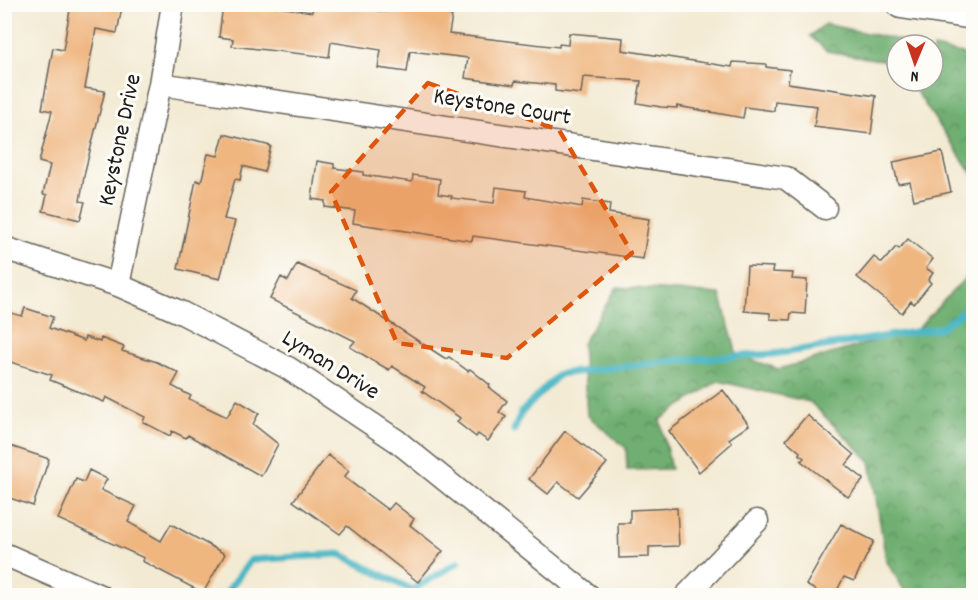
<svg xmlns="http://www.w3.org/2000/svg" width="978" height="600" viewBox="0 0 978 600" font-family="Dekko,sans-serif">
	<style>
		.forest { fill: url(#forest-crowns); stroke: #466646; stroke-width: 1.5 }
		.lines { fill: none; stroke-linecap: round; stroke-linejoin: round }
		.stream { stroke: #49b6c4; stroke-width: 7 }
		.building { fill: #efb680 }
		.minor-casing { stroke: #67645c; stroke-width: 25 }
		.tertiary-casing { stroke: #67645c; stroke-width: 31 }
		.minor { stroke: #fff; stroke-width: 22 }
		.tertiary { stroke: #fff; stroke-width: 28 }
		.marked { fill: #de560d; fill-opacity: 0.2; stroke: #de560d; stroke-width: 4.5; stroke-dasharray: 12 8; stroke-linejoin: round }
		.labels { text-anchor: middle; dominant-baseline: central; stroke-width: 6; stroke-linejoin: round; paint-order: stroke }
		.street-label { font-size: 24px; fill: #1c1c1c; stroke: #fdfcf7 }
	</style>
	<defs>
		<pattern id="forest-crowns" width="20" height="18" patternUnits="userSpaceOnUse" patternTransform="scale(1.5)"><rect width="20" height="18" fill="#6faf71"/><path d="M2 6a3 3 0 1 1 6 0M12 15a3 3 0 1 1 6 0" fill="none" stroke="#5a8e5c"/></pattern>
	</defs>
	<rect width="100%" height="100%" fill="#fdfcf7"/>
	<filter id="ink" filterUnits="userSpaceOnUse"><feTurbulence type="fractalNoise" baseFrequency=".0167" numOctaves="2"/><feDisplacementMap in="SourceGraphic" scale="12" xChannelSelector="R" yChannelSelector="G"/><feConvolveMatrix kernelMatrix="1 2 1 2 8 2 1 2 1" color-interpolation-filters="sRGB"/></filter>
	<filter id="wash" filterUnits="userSpaceOnUse"><feTurbulence type="fractalNoise" baseFrequency=".008" numOctaves="4" result="noise"/><feDisplacementMap in="SourceGraphic" scale="24" xChannelSelector="R" yChannelSelector="G"/><feGaussianBlur stdDeviation="1.35" result="paint"/><feColorMatrix in="noise" values="0 0 0 0 0 0 0 0 0 0 0 0 0 0 0 0 0 1.4 0 .05"/><feComposite in="paint" operator="in"/></filter>
	<g filter="url(#wash)">
		<rect width="100%" height="100%" fill="#f3ead3"/>
		<path class="forest" d="M 825,24 L 921,45 L 897,45 L 897,63 L 827,51 L 810,36 Z
			M 933,48 L 973,56 L 973,175 L 909,81 L 933,81 Z
			M 973,251 L 973,595 L 907,595 L 886,560 L 870,461 L 810,402 L 718,381 L 660,420 L 671,469 L 627,470 L 626,448 L 587,415 L 582,344 L 617,287 L 720,294 L 737,355 L 779,369 L 917,329 L 966,277 Z"/>
		<g class="lines">
			<path class="stream" d="M 514,430 L 521,413 L 559,374 L 681,360 L 774,354 L 940,328 L 974,304
				M 224,596 L 251,560 L 340,554 L 412,590 L 459,562"/>
		</g>
		<g id="blocks">
			<path class="building" d="M 71,4 L 122,7 L 117,33 L 96,29 L 85,88 L 105,91 L 85,171 L 80,201 L 85,202 L 80,220 L 43,211 L 47,195 L 43,194 L 50,165 L 39,162 L 52,111 L 42,109 L 53,48 L 63,50 Z
				M 223,4 L 258,4 L 312,12 L 313,4 L 352,4 L 352,7 L 386,12 L 387,4 L 421,4 L 425,9 L 452,16 L 449,34 L 559,47 L 559,44 L 568,45 L 569,33 L 623,38 L 622,50 L 732,67 L 733,62 L 766,64 L 766,67 L 790,70 L 788,83 L 876,96 L 871,134 L 814,127 L 817,106 L 775,101 L 774,111 L 745,107 L 743,118 L 677,106 L 677,108 L 661,107 L 637,103 L 641,81 L 583,77 L 581,94 L 555,91 L 555,85 L 515,81 L 514,85 L 465,78 L 468,58 L 410,51 L 407,72 L 378,68 L 381,50 L 331,42 L 329,57 L 232,46 L 233,39 L 219,37 Z
				M 224,134 L 271,146 L 264,172 L 243,166 L 240,180 L 235,179 L 224,219 L 235,221 L 220,279 L 178,269 L 196,180 L 201,182 L 208,154 L 218,156 Z
				M 942,152 L 951,192 L 914,200 L 910,182 L 898,184 L 893,162 Z
				M 317,161 L 334,164 L 334,168 L 363,172 L 363,175 L 412,182 L 413,175 L 440,179 L 438,194 L 452,196 L 451,198 L 494,203 L 496,187 L 526,191 L 525,197 L 582,207 L 583,200 L 610,204 L 609,213 L 649,219 L 643,259 L 473,236 L 472,241 L 353,223 L 355,211 L 325,207 L 325,201 L 312,199 Z
				M 908,239 L 933,259 L 926,268 L 933,273 L 928,280 L 931,283 L 914,304 L 911,301 L 902,313 L 857,277 L 874,257 L 882,263 L 896,247 L 899,249 Z
				M 297,264 L 356,290 L 352,298 L 446,359 L 449,357 L 468,371 L 470,369 L 490,385 L 489,387 L 507,401 L 499,412 L 506,417 L 488,441 L 478,434 L 476,437 L 457,422 L 460,418 L 422,391 L 425,387 L 392,366 L 389,370 L 350,347 L 355,341 L 270,299 L 281,277 L 288,281 Z
				M 747,266 L 773,267 L 772,272 L 793,273 L 792,279 L 807,280 L 805,314 L 791,313 L 790,320 L 770,319 L 770,313 L 744,311 Z
				M 25,308 L 53,317 L 49,328 L 84,341 L 85,337 L 100,342 L 101,338 L 124,347 L 122,351 L 157,362 L 179,373 L 172,386 L 191,396 L 189,399 L 227,417 L 237,400 L 259,413 L 253,424 L 278,444 L 261,476 L 188,435 L 186,438 L 172,431 L 170,436 L 143,422 L 145,417 L 106,397 L 104,402 L 50,380 L 52,375 L 4,360 L 4,311 L 22,316 Z
				M 723,390 L 749,425 L 729,439 L 732,443 L 699,472 L 669,431 Z
				M 807,415 L 854,455 L 846,465 L 864,479 L 848,497 L 801,461 L 804,458 L 799,454 L 800,452 L 786,440 Z
				M 565,431 L 607,463 L 578,497 L 558,482 L 548,494 L 529,479 Z
				M 4,444 L 49,459 L 33,506 L 4,496 Z
				M 328,455 L 349,471 L 344,477 L 388,510 L 394,503 L 414,519 L 410,525 L 443,551 L 418,582 L 347,526 L 340,534 L 293,501 Z
				M 89,470 L 107,479 L 101,490 L 136,506 L 128,522 L 161,541 L 171,524 L 225,554 L 203,593 L 142,561 L 144,558 L 58,519 L 76,479 L 84,482 Z
				M 677,508 L 679,546 L 649,547 L 649,557 L 619,558 L 618,523 L 630,523 L 630,510 Z
				M 841,524 L 874,541 L 854,581 L 844,577 L 834,596 L 826,596 L 806,585 Z"/>
		</g>
	</g>
	<g filter="url(#ink)">
		<use href="#blocks" fill-opacity="0" stroke="#67645c" stroke-width="1.5"/>
		<g class="lines">
			<defs>
				<path id="minor" d="M 160,84 L 786,178 L 825,208
					M 4,248 L 118,285 L 182,313 L 288,368 L 397,441 L 589,596
					M 118,285 L 160,84 L 173,4
					M 4,554 L 100,596
					M 686,596 L 757,521"/>
				<path id="tertiary" d="M 901,4 L 974,15"/>
			</defs>
			<use href="#minor" class="minor-casing"/>
			<use href="#tertiary" class="tertiary-casing"/>
			<use href="#minor" class="minor"/>
			<use href="#tertiary" class="tertiary"/>
		</g>
	</g>
	<path class="marked" d="M 428,83 L 559,130 L 632,253 L 507,358 L 397,343 L 331,192 Z"/>
	<g class="labels">
		<g class="street-label">
			<text transform="translate(502 108) rotate(9)">Keystone Court</text>
			<text transform="translate(121 140) rotate(-78)">Keystone Drive</text>
			<text transform="translate(330 366) rotate(32)">Lyman Drive</text>
		</g>
	</g>
	<rect width="978" height="600" fill="none" stroke="#fdfcf7" stroke-width="24"/>
	<g transform="translate(915 63) rotate(182)"><circle r="28" fill="#fdfcf7" stroke="#a3a29f" stroke-width="1.5"/>
	<path d="M0-4.5L10 22L0 15L-10 22Z" fill="#c8321e"/>
	<text y="-9" font-size="16" font-weight="bold" text-anchor="middle" fill="#1c1c1c">N</text>
	</g>
</svg>
